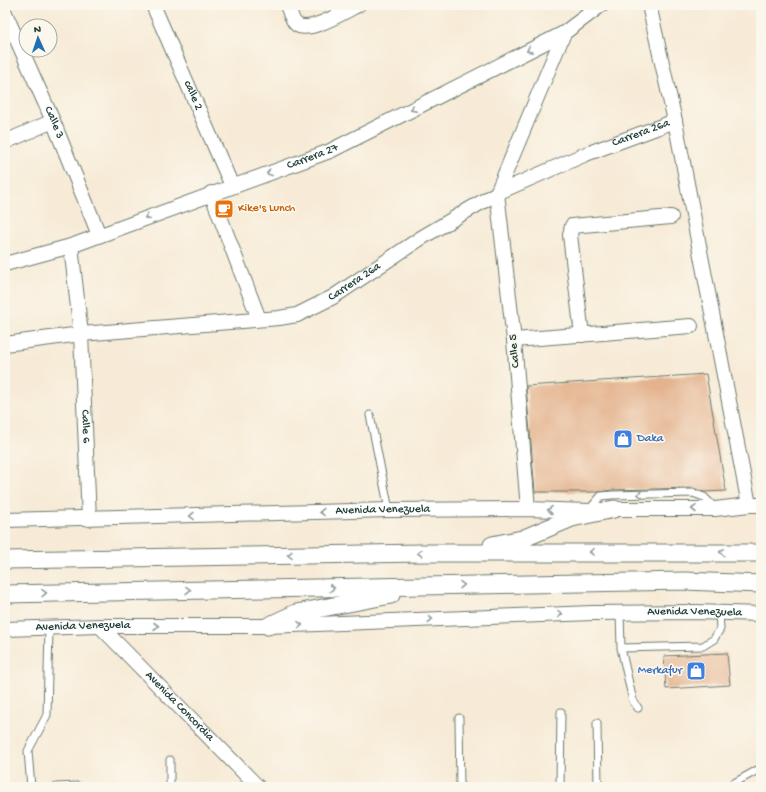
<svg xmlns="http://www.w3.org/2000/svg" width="766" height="792" viewBox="0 0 766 792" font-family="'Gochi Hand',sans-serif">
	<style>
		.building { fill: #e4b38e }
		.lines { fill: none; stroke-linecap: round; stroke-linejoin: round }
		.service-casing { stroke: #6b7a6d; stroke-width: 9 }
		.minor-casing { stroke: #6b7a6d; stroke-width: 16 }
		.tertiary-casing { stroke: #6b7a6d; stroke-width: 19 }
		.service { stroke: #fff; stroke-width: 7 }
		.minor { stroke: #fff; stroke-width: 14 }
		.tertiary { stroke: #fff; stroke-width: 17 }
		.oneway { stroke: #8f9e9a }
		.labels { text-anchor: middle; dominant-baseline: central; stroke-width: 3.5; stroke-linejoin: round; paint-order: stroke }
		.street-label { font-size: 12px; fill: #1f3d34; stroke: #fbf7ec }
		.food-label { font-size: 12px; fill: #c56008; stroke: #fbf7ec; text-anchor: start }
		.shop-label { font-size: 12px; fill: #366cbe; stroke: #fbf7ec; text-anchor: start }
	</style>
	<rect width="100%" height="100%" fill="#fbf7ec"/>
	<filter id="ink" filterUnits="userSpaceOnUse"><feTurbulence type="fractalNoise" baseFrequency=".025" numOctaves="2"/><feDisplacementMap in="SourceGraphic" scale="8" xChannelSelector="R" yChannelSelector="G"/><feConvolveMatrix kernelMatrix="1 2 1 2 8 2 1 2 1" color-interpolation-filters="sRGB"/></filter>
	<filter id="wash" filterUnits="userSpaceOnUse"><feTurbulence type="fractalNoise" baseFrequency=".012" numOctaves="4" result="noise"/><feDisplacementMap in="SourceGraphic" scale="16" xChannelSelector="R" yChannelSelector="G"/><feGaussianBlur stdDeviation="0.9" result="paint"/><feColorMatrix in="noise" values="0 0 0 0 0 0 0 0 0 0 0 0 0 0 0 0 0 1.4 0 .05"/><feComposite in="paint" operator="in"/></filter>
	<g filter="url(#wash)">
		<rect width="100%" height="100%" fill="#f7ebd7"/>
		<g id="blocks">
			<path class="building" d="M 706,374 L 726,491 L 704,492 L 693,488 L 612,490 L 598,492 L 535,492 L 526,386 Z
				M 727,653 L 730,685 L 666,689 L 664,656 Z"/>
		</g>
	</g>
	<g filter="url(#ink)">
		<use href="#blocks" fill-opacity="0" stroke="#6b7a6d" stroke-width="1"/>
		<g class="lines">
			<defs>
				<path id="service" d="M 370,415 L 389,510
					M 589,510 L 601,496 L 612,495 L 693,493 L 704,497 L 715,508
					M 620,612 L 621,648 L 633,701 L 638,708
					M 621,648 L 703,646 L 714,639 L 720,629 L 719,612
					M 459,718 L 460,787
					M 597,723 L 598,787
					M 31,787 L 28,751 L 47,715 L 49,628
					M 56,787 L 77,786
					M 170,787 L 170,760
					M 560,787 L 561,712
					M 727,787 L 761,768"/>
				<g id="minor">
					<path id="s1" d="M 153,5 L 232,186"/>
					<path d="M 287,5 C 289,10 292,21 296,24 C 308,35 345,11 358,5"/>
					<path d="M 649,5 L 675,121 L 749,505"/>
					<path id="s2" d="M 5,13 L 53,121 L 99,235"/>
					<path d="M 5,142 L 53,121"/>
					<path d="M 211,193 L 259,319"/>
					<path id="s3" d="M 71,246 L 81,334 L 89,519"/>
					<path id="s4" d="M 5,264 L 71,246 L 330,151 L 564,33 L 601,5"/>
					<path d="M 582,335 L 570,235 L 572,226 L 671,217"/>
					<path d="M 514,340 L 691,326"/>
					<path id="s5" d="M 5,344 L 81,334 L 279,318 L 297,315 L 333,297 L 421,238 L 497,193 L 586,154 L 675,121"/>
					<path d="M 528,509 L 514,340 L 497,193 L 564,33"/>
					<path id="s6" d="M 5,520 L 389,510 L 528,509 L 588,511 L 614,509 L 715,509 L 749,505 L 761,505"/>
					<path id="s7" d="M 100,626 L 258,787"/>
					<path id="s8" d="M 5,629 L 100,626 L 268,626 L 592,613 L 695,612 L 761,614"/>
				</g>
				<path id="tertiary" d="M 492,545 L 522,539 L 572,518 L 614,509
					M 5,560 L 422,553 L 761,553
					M 5,594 L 684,581 L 761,584
					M 268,626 L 296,613 L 391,595"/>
			</defs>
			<use href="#service" class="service-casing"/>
			<use href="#minor" class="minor-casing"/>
			<use href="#tertiary" class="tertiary-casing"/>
			<use href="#service" class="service"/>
			<use href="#minor" class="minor"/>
			<use href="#tertiary" class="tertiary"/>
		</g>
		<defs><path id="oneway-chevron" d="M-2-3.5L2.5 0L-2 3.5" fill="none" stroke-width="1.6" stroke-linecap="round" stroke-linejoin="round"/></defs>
		<g class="oneway">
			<use href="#oneway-chevron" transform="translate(529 50) rotate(153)"/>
			<use href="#oneway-chevron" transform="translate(413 109) rotate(154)"/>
			<use href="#oneway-chevron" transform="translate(269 173) rotate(160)"/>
			<use href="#oneway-chevron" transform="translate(147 217) rotate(160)"/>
			<use href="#oneway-chevron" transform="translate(640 494) rotate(179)"/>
			<use href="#oneway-chevron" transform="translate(694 509) rotate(180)"/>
			<use href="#oneway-chevron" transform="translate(550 510) rotate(-178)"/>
			<use href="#oneway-chevron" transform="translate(322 512) rotate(178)"/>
			<use href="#oneway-chevron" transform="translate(192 516) rotate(178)"/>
			<use href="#oneway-chevron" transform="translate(592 552) rotate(180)"/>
			<use href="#oneway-chevron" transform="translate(722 552) rotate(-179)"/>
			<use href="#oneway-chevron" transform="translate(420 553) rotate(179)"/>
			<use href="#oneway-chevron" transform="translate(290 555) rotate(179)"/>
			<use href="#oneway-chevron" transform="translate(462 585) rotate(-1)"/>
			<use href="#oneway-chevron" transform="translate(332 588) rotate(-1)"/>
			<use href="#oneway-chevron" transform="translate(188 590) rotate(-1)"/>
			<use href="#oneway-chevron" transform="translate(44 593) rotate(-1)"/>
			<use href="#oneway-chevron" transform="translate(560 614) rotate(-2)"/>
			<use href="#oneway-chevron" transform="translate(430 619) rotate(-2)"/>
			<use href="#oneway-chevron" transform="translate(300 625) rotate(-2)"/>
			<use href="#oneway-chevron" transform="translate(156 626)"/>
		</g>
	</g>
	<defs>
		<symbol id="cafe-square" viewBox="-11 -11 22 22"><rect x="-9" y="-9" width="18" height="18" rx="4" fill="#e8710a" stroke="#fbf7ec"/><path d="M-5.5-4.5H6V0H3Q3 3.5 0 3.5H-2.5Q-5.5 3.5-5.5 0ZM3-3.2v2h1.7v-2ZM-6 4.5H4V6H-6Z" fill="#fff"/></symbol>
		<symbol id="shop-square" viewBox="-11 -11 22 22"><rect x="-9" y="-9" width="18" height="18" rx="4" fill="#3f7fe0" stroke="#fbf7ec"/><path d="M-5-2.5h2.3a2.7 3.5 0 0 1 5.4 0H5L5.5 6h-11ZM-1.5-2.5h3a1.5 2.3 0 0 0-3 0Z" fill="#fff"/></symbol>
	</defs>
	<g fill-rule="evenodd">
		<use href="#cafe-square" x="213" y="198" width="22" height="22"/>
		<use href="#shop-square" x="612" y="428" width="22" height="22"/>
		<use href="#shop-square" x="685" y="660" width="22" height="22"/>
	</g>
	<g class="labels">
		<g class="street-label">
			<text stroke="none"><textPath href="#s1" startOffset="99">calle 2</textPath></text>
			<text stroke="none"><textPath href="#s2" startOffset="120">Calle 3</textPath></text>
			<text stroke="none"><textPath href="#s5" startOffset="684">Carrera 26a</textPath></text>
			<text stroke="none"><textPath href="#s4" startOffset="326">Carrera 27</textPath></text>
			<text stroke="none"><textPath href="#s5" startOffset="360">Carrera 26a</textPath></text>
			<text transform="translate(515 351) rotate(-95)">Calle 5</text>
			<text stroke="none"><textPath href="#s3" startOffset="181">Calle 6</textPath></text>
			<text stroke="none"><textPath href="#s6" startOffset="378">Avenida Venezuela</textPath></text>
			<text stroke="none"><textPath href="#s8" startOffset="690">Avenida Venezuela</textPath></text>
			<text stroke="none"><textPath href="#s8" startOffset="78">Avenida Venezuela</textPath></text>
			<text stroke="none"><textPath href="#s7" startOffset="113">Avenida Concordia</textPath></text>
		</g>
		<g class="food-label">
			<text x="238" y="209">Kike's Lunch</text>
		</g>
		<g class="shop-label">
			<text x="637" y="439">Daka</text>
			<text x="682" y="671" text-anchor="end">Merkafur</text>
		</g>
	</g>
	<rect width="766" height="792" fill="none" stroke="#fbf7ec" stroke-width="20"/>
	<g transform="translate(38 38) rotate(357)"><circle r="19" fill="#fbf7ec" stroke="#a3ada2"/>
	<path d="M0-3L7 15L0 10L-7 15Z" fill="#1f6fb2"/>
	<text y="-6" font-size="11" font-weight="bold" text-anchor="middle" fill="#1f3d34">N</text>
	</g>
</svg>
